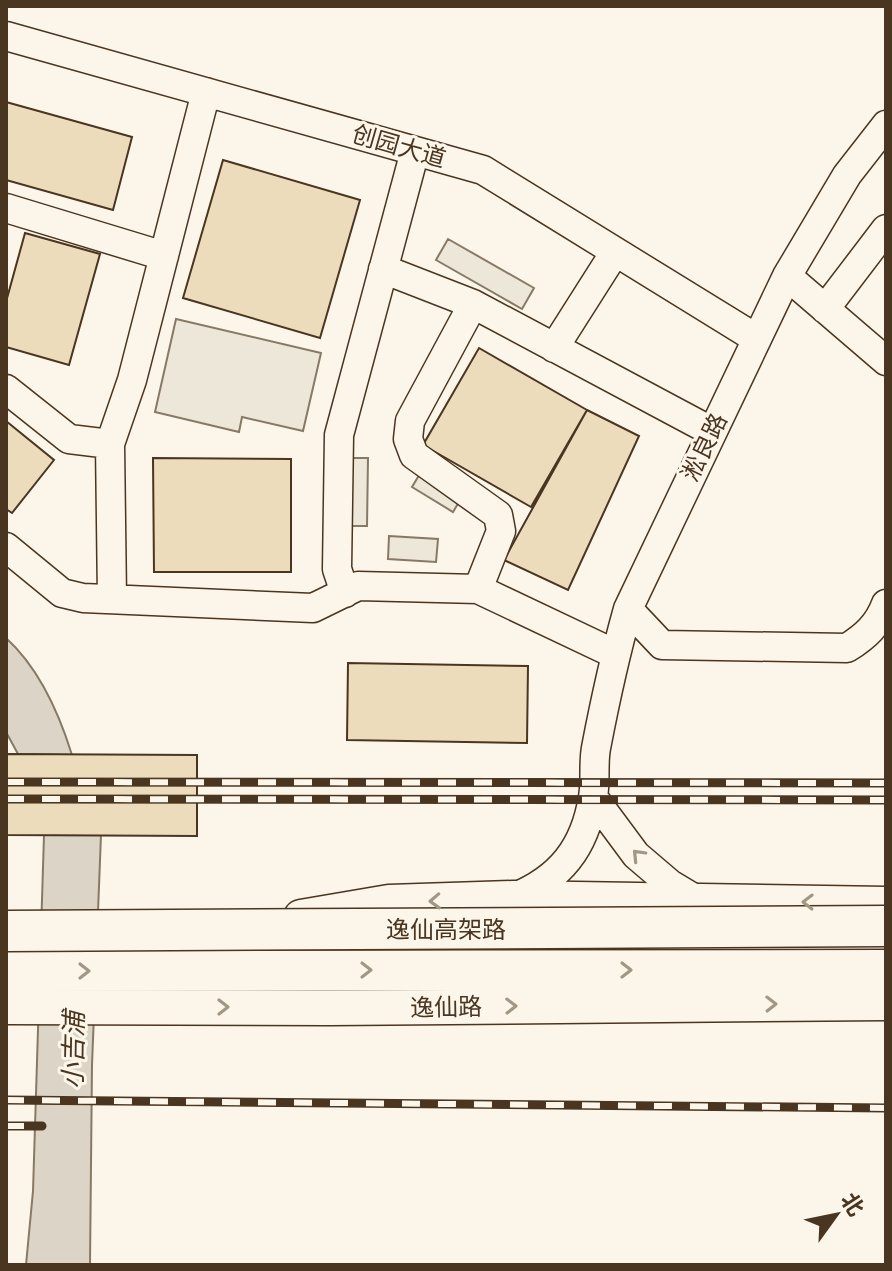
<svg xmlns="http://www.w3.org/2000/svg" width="892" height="1271" viewBox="0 0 892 1271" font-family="'PT Sans Narrow','Noto Sans SC',sans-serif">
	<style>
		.parking { fill: #ede7d9; stroke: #887966; stroke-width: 2 }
		.water { fill: #dcd4c6; stroke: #887966; stroke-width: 2 }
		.building { fill: #ecdcbc; stroke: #4a3520; stroke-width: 2 }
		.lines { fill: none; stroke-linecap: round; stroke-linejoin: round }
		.minor-casing { stroke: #4a3520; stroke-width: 31 }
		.major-casing { stroke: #4a3520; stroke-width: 37 }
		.highway-casing { stroke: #4a3520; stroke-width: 43 }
		.minor { stroke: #fbf6e9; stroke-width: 28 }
		.major { stroke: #fbf6e9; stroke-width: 34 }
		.highway { stroke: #fbf6e9; stroke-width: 40 }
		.rail-casing { stroke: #4a3520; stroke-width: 9 }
		.rail { stroke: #fbf6e9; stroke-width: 6; stroke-dasharray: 18; stroke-linecap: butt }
		.highway-bridge-casing { stroke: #4a3520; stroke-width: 43; stroke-linecap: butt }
		.highway-bridge { stroke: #fbf6e9; stroke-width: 40 }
		.oneway { stroke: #a29684 }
		.labels { text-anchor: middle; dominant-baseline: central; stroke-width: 6; stroke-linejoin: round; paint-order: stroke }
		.street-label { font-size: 24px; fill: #4a3520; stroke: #fbf6e9 }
		.water-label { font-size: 26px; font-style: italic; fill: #4a3520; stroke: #fbf6e9 }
	</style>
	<rect width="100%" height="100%" fill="#fbf6e9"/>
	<path class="parking" d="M 448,239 L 534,288 L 522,309 L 436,260 Z
		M 176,319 L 321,353 L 303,431 L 242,417 L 239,432 L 155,412 Z
		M 349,458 L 368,458 L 367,526 L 349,526 Z
		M 421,472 L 462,497 L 453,512 L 412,487 Z
		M 389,536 L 438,539 L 436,562 L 388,559 Z"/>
	<path class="water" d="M 6,638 C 39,668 59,713 72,755 L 18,754 L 6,732 Z
		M 44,835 L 101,835 L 92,1065 L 90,1265 L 26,1265 L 33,1191 Z"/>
	<path class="building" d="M 6,102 L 132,137 L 113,210 L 6,180 Z
		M 223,160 L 360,200 L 320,338 L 183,298 Z
		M 25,233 L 100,254 L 69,365 L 6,347 L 6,302 Z
		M 479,348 L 587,410 L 531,507 L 423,445 Z
		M 587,410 L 639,436 L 568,590 L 504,560 Z
		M 6,421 L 54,460 L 12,513 L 6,509 Z
		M 153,458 L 291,459 L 291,572 L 154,572 Z
		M 348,663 L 528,666 L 527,743 L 347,740 Z
		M 6,754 L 197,755 L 197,836 L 6,835 Z"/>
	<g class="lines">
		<defs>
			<path id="minor" d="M 6,36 L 483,170 L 757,339
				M 6,208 L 164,256
				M 383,269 L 473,304 L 711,431
				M 787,276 L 886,361
				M 473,304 L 410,421 L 408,439 L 414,455 L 498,515 L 501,531 L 478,589
				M 825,309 L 886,229
				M 554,348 L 615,252
				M 6,389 L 69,439 L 110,444
				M 6,547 L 62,593 L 83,598 L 313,608 L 358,586 L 478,589 L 615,654
				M 345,593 L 337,569 L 339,435 L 415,151
				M 112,599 L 110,444 L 132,380 L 206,92
				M 628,609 L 662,645 L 847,648 C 866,636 878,625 886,604
				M 593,797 L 636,855 L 670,884 L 695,899
				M 513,898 C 560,879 585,848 593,797 C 596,781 593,764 596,748 C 605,701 615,655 628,609 L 787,276 L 847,175 L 886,125"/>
			<path id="major" d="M 301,917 L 389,902 L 513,898 L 886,904
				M 6,1007 L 330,1008 L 886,1003"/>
			<path id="highway" d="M 6,971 L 886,970"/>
		</defs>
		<use href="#minor" class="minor-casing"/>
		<use href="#major" class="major-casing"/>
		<use href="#highway" class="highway-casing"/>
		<use href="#minor" class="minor"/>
		<use href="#major" class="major"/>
		<use href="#highway" class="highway"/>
		<defs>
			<path id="rail" d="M 6,782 L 886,783
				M 6,799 L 886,800
				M 6,1100 L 886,1108
				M 6,1126 L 42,1126"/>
		</defs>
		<use href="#rail" class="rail-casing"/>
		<use href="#rail" class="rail"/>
		<defs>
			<path id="highway-bridge" d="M 6,931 L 886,926"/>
		</defs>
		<use href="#highway-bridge" class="highway-bridge-casing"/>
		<use href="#highway-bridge" class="highway-bridge"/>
	</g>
	<defs><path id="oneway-chevron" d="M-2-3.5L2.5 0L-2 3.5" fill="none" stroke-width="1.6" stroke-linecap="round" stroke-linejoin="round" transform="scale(2)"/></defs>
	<g class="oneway">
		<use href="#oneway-chevron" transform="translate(638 855) rotate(-134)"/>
		<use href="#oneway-chevron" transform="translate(435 901) rotate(178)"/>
		<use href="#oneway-chevron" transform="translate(808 902) rotate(-179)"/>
		<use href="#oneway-chevron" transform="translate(366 970)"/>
		<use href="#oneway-chevron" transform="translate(626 970)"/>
		<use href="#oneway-chevron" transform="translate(84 971)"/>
		<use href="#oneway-chevron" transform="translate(771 1004) rotate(-1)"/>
		<use href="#oneway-chevron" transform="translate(511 1006) rotate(-1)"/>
		<use href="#oneway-chevron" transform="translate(223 1007)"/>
	</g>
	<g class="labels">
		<g class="street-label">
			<text transform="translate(399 146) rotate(16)">创园大道</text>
			<text transform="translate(704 447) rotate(-64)">淞良路</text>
			<text x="446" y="929">逸仙高架路</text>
			<text transform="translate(446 1007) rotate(-1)">逸仙路</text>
		</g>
		<g class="water-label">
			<text transform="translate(73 1050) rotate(-89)">小吉浦</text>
		</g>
	</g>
	<rect width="892" height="1271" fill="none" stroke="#4a3520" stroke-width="16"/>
	<g transform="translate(836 1215) rotate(57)" stroke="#fbf6e9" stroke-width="6" paint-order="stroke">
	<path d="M0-6L14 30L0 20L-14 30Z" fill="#4a3520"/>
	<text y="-12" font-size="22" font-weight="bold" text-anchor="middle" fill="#4a3520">北</text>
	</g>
</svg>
